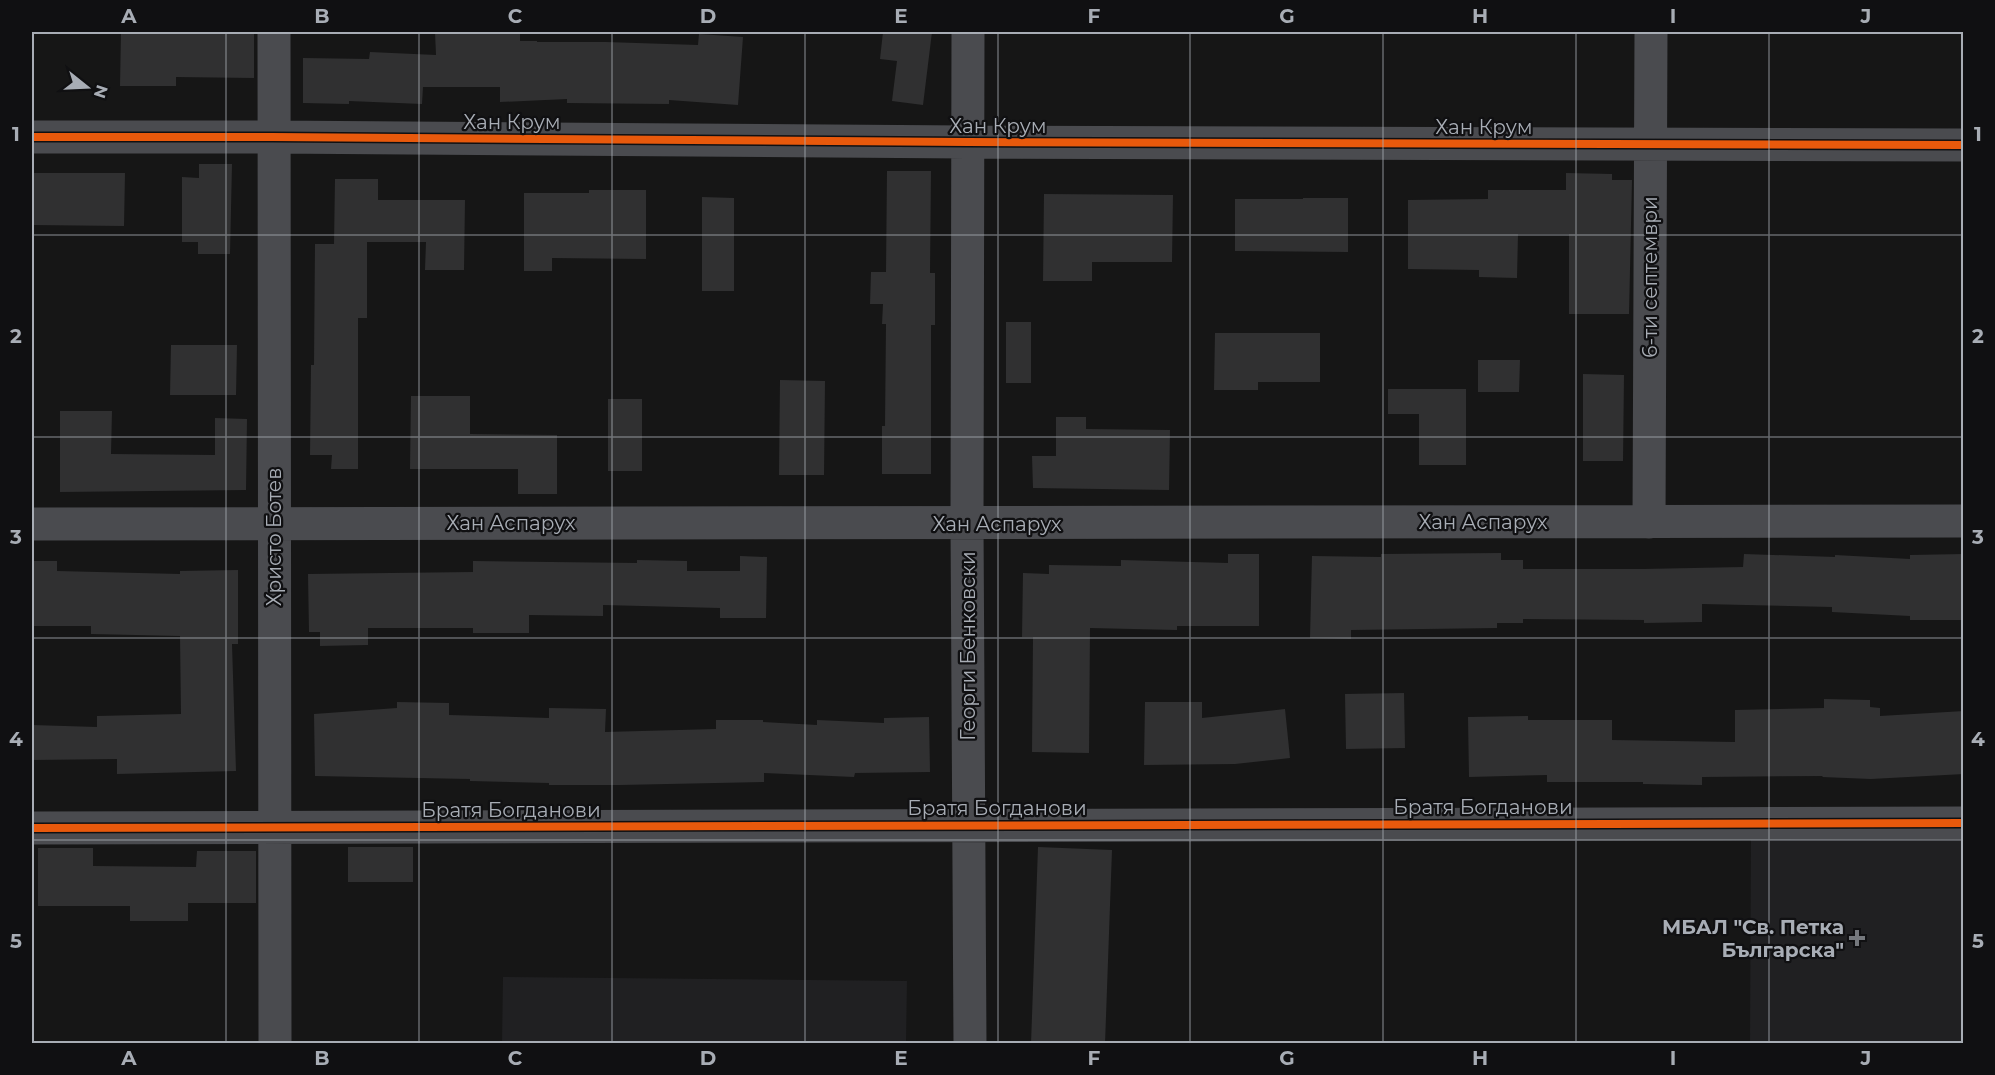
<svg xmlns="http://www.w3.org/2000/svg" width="1995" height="1075" viewBox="0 0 1995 1075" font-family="Montserrat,sans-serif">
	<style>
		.built { fill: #202022 }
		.building { fill: #303031 }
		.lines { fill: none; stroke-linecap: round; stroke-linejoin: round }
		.minor { stroke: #4a4b4f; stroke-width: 33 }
		.cycleway-casing { stroke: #101012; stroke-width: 11 }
		.cycleway { stroke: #e8590c; stroke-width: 8 }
		.grid { fill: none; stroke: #a8adb5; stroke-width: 1.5; stroke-opacity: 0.55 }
		.poi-dot { fill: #75787d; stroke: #101012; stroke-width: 2 }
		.labels { text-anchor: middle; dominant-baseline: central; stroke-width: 4.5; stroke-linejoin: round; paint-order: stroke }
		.street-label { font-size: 20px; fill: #a8adb5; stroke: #101012 }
		.poi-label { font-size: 20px; font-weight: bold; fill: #a8adb5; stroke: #101012; text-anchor: end }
		.neatline { fill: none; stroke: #a8adb5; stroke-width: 2 }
		.grid-label { font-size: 20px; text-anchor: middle; font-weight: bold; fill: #a8adb5 }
	</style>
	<rect width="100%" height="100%" fill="#161616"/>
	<path class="built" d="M 1751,832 L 1963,832 L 1963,1043 L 1750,1044 Z
		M 503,977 L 907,981 L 906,1043 L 502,1043 Z"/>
	<path class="building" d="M 121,32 L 254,32 L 254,78 L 176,77 L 176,86 L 120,86 Z
		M 435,32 L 520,32 L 520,41 L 537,41 L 537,42 L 606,42 L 698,45 L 699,34 L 743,37 L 738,105 L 669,100 L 669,104 L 567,103 L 567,99 L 500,102 L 500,87 L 423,87 L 422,104 L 349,101 L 349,104 L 303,103 L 303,58 L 369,59 L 370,52 L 436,55 Z
		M 883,32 L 932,32 L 923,105 L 892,101 L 897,61 L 880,59 Z
		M 199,164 L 232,164 L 230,254 L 198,254 L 198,242 L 182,242 L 182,177 L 199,178 Z
		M 887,171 L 931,171 L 930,273 L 935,273 L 935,325 L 931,325 L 931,474 L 882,474 L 882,426 L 885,426 L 886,324 L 882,324 L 883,304 L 870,304 L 871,272 L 886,272 Z
		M 32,173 L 125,173 L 124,226 L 32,225 Z
		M 1566,173 L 1612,174 L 1612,180 L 1632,180 L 1629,314 L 1569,314 L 1569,234 L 1518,234 L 1517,278 L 1479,277 L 1479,270 L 1408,269 L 1408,200 L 1488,199 L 1488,190 L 1566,190 Z
		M 335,179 L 378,179 L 378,200 L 465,200 L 464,270 L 425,270 L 426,242 L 367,242 L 367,318 L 358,318 L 358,469 L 331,469 L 332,455 L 310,455 L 311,365 L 314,365 L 315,244 L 334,244 Z
		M 589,190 L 646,190 L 646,259 L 552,258 L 552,271 L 524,271 L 524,193 L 589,193 Z
		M 1044,194 L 1173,195 L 1172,262 L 1092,262 L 1092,281 L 1043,281 Z
		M 702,197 L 734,198 L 734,291 L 702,291 Z
		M 1303,198 L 1348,198 L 1348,252 L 1235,251 L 1235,199 L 1303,199 Z
		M 1006,322 L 1031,322 L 1031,383 L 1006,383 Z
		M 1215,333 L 1320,333 L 1320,382 L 1258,382 L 1258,390 L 1214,390 Z
		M 171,345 L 237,345 L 236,395 L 170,395 Z
		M 1478,360 L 1520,360 L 1519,392 L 1478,392 Z
		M 1583,374 L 1624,375 L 1623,461 L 1583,461 Z
		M 780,380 L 825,381 L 824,475 L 779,475 Z
		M 1388,389 L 1466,389 L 1466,465 L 1419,465 L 1419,414 L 1388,414 Z
		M 411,396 L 470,396 L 470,434 L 557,435 L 557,494 L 518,494 L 518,469 L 410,469 Z
		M 608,399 L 642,399 L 642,471 L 608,471 Z
		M 60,411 L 112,411 L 111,454 L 215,455 L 215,418 L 247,419 L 246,490 L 60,492 Z
		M 1056,417 L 1086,417 L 1086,429 L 1170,430 L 1169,490 L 1033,488 L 1032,456 L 1056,456 Z
		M 1501,553 L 1501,560 L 1523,560 L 1523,569 L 1643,569 L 1743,567 L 1744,554 L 1835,557 L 1835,555 L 1910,559 L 1910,555 L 1964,554 L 1964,620 L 1910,620 L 1910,616 L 1832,612 L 1832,607 L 1702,604 L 1702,622 L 1644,623 L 1644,620 L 1523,619 L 1523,623 L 1497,623 L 1497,628 L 1351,630 L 1351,639 L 1310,638 L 1312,556 L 1381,557 L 1381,554 Z
		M 1228,554 L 1259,554 L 1259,626 L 1177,626 L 1177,630 L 1090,628 L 1089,753 L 1032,752 L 1033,637 L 1022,637 L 1023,573 L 1049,574 L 1049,565 L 1121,566 L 1121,560 L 1228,563 Z
		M 740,556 L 767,557 L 766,618 L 720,618 L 720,608 L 603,605 L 603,616 L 529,615 L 529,633 L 473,633 L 473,628 L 368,628 L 368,645 L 320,646 L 320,632 L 309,632 L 308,574 L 473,572 L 473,561 L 637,563 L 637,560 L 687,561 L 687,571 L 740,571 Z
		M 32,561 L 57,561 L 57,571 L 180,574 L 180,571 L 238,570 L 238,644 L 232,644 L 236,771 L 117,774 L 117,759 L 32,760 L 32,725 L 97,727 L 97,716 L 181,714 L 180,636 L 91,634 L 91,626 L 32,626 Z
		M 1404,693 L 1405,748 L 1346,749 L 1345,694 Z
		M 1824,699 L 1870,700 L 1870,707 L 1880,708 L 1880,716 L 1964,711 L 1964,774 L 1871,779 L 1822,777 L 1823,776 L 1702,777 L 1702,785 L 1643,784 L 1643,782 L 1547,782 L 1547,775 L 1469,777 L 1468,717 L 1528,716 L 1528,720 L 1612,720 L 1612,740 L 1735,742 L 1735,710 L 1824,708 Z
		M 397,702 L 449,703 L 449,715 L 549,718 L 549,708 L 606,709 L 605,732 L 716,729 L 716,720 L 763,720 L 763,722 L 817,725 L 817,720 L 884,723 L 884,718 L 929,717 L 930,772 L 855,773 L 854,777 L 764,773 L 764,782 L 620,785 L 549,785 L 549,783 L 470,781 L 470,779 L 315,776 L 314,714 L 397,708 Z
		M 1145,702 L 1202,702 L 1202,718 L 1285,709 L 1290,758 L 1235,764 L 1144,765 Z
		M 348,847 L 413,847 L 413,882 L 348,882 Z
		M 1038,847 L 1112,850 L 1105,1044 L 1031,1044 Z
		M 38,848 L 93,848 L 93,866 L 196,867 L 197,851 L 256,851 L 256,903 L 188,903 L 188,921 L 130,921 L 130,906 L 38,906 Z"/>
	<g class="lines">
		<path class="minor" d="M 274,32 L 275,1044
			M 968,32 L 967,524 L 970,1044
			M 32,137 L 273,137 L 967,142 L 1964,145
			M 1649,522 L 1651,32
			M 32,524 L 1964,521
			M 32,828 L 1964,823"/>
		<defs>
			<path id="cycleway" d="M 32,137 L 273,137 L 967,142 L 1964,145
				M 32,828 L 1964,823"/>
		</defs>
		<use href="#cycleway" class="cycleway-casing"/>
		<use href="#cycleway" class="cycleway"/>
	</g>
	<path class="grid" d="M 226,32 L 226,1044M 419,32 L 419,1044M 612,32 L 612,1044M 805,32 L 805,1044M 998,32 L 998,1044M 1190,32 L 1190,1044M 1383,32 L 1383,1044M 1576,32 L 1576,1044M 1769,32 L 1769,1044M 32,235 L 1964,235M 32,437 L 1964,437M 32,638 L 1964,638M 32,840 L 1964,840"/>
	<path class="poi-dot" d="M1854 929h6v6h6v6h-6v6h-6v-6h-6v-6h6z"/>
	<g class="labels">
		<g class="street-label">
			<text x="512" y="122">Хан Крум</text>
			<text x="998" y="126">Хан Крум</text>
			<text x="1484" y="127">Хан Крум</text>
			<text transform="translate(1650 277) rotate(-90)">6-ти септември</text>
			<text x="1483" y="522">Хан Аспарух</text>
			<text x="511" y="523">Хан Аспарух</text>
			<text x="997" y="524">Хан Аспарух</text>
			<text transform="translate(274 537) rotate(-90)">Христо Ботев</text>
			<text transform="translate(968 646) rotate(-90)">Георги Бенковски</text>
			<text x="1483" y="807">Братя Богданови</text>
			<text x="997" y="808">Братя Богданови</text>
			<text x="511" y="810">Братя Богданови</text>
		</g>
		<g class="poi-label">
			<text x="1844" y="927">МБАЛ "Св. Петка<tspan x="1844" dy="23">Българска"</tspan></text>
		</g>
	</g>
	<rect width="1995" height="1075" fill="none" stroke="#101012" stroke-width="66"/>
	<g transform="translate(87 87) rotate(108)" stroke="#101012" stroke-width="4.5" paint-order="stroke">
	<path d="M0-4.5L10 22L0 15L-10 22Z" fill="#a8adb5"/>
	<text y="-9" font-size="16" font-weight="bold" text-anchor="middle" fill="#a8adb5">N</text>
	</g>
	<rect x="33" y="33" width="1929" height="1009" class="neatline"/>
	<g class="grid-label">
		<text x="129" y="23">A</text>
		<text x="322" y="23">B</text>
		<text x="515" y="23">C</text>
		<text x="708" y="23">D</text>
		<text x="901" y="23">E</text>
		<text x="1094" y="23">F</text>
		<text x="1287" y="23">G</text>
		<text x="1480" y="23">H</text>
		<text x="1673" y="23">I</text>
		<text x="1866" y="23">J</text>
		<text x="16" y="141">1</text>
		<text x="1978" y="141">1</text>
		<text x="16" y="343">2</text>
		<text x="1978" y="343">2</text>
		<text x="16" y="544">3</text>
		<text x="1978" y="544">3</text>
		<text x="16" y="746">4</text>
		<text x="1978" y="746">4</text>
		<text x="16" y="948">5</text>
		<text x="1978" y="948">5</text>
		<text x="129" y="1065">A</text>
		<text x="322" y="1065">B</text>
		<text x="515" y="1065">C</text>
		<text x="708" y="1065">D</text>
		<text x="901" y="1065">E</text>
		<text x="1094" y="1065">F</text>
		<text x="1287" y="1065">G</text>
		<text x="1480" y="1065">H</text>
		<text x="1673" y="1065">I</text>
		<text x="1866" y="1065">J</text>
	</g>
</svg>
